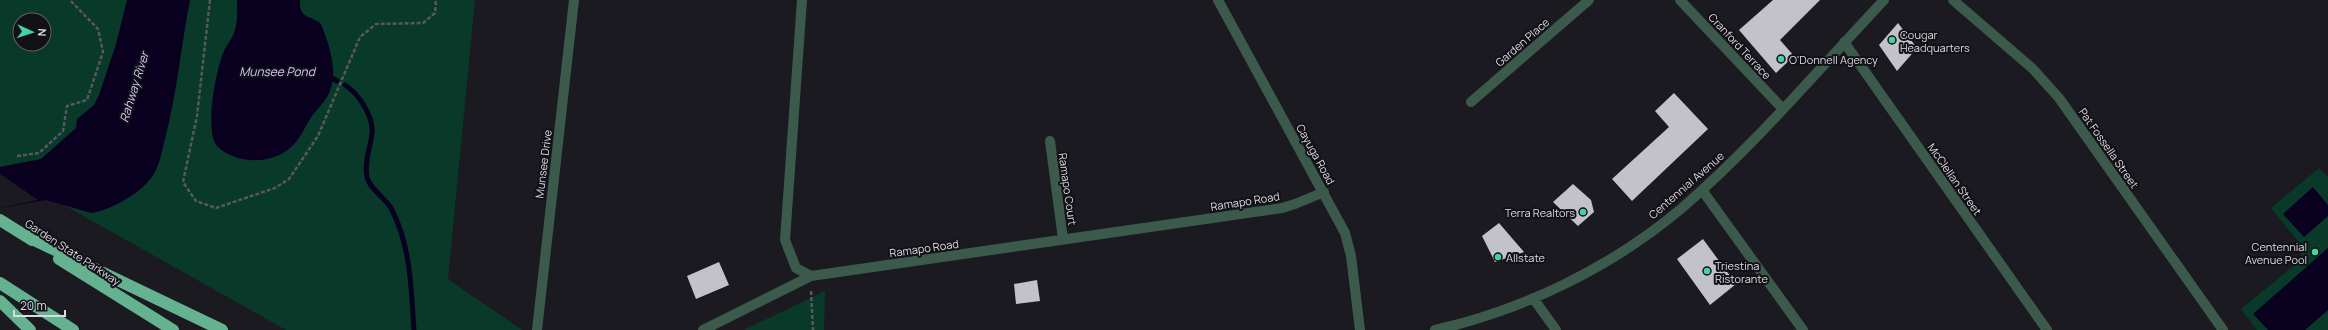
<svg xmlns="http://www.w3.org/2000/svg" width="2328" height="330" viewBox="0 0 2328 330" font-family="Manrope,sans-serif">
	<style>
		.green { fill: #093928; fill-rule: evenodd }
		.water { fill: #0a0020 }
		.pier { fill: #1b1a20 }
		.lines { fill: none; stroke-linecap: round; stroke-linejoin: round }
		.stream { stroke: #0a0020; stroke-width: 5 }
		.building { fill: #c3c2cb }
		.path { stroke: #59585e; stroke-width: 2.5; stroke-dasharray: 4 2; stroke-linecap: butt }
		.minor { stroke: #3c5a4c; stroke-width: 10 }
		.highway { stroke: #65b291; stroke-width: 12 }
		.poi-dot { fill: #43d4a0; stroke: #121117; stroke-width: 1.5 }
		.labels { text-anchor: middle; dominant-baseline: central; stroke-width: 4; stroke-linejoin: round; paint-order: stroke }
		.poi-label { font-size: 11px; fill: #dcdbe0; stroke: #121117; text-anchor: start }
		.street-label { font-size: 11px; fill: #dcdbe0; stroke: #121117 }
		.water-label { font-size: 12px; font-style: italic; fill: #d2c7fc; stroke: #121117 }
	</style>
	<rect width="100%" height="100%" fill="#1b1a20"/>
	<path class="green" d="M 0,0 L 475,0 L 448,279 L 522,330 L 286,330 L 0,169 ZM 20,20 L 44,20 L 44,44 L 20,44 Z
		M 2319,168 L 2328,177 L 2328,330 L 2257,330 L 2241,309 L 2302,259 L 2301,245 L 2271,208 Z
		M 825,291 L 824,330 L 744,330 Z"/>
	<path class="water" d="M 127,0 L 190,0 C 181,46 177,93 165,139 C 162,150 160,164 154,174 C 143,192 112,210 91,213 L 46,200 L 0,208 L 0,167 L 41,159 L 76,128 L 77,119 L 94,105 L 99,95 L 116,44 Z
		M 237,0 L 300,0 C 299,20 309,14 321,24 C 329,44 338,70 330,91 C 326,101 318,108 312,116 C 305,126 300,140 290,148 C 272,165 234,164 217,146 C 204,132 216,68 224,51 C 227,44 233,38 235,30 C 238,20 237,10 237,0 Z
		M 2313,187 L 2328,205 L 2328,216 L 2304,237 L 2283,214 Z
		M 2328,248 L 2328,310 L 2305,330 L 2268,330 L 2253,314 Z"/>
	<path class="pier" d="M 0,174 L 38,200 L 0,208 Z"/>
	<g class="lines">
		<path class="stream" d="M 332,78 L 337,81
			M 345,85 C 359,94 374,117 372,134 C 370,148 364,163 367,177 C 369,188 385,198 391,208 C 411,246 411,288 414,330"/>
	</g>
	<path class="building" d="M 1773,0 L 1820,0 L 1780,40 L 1794,56 L 1776,73 L 1739,30 Z
		M 1898,23 L 1917,48 L 1897,71 L 1879,45 Z
		M 1674,93 L 1708,129 L 1632,201 L 1612,179 L 1669,127 L 1655,111 Z
		M 1573,184 L 1591,200 L 1594,212 L 1578,226 L 1553,202 Z
		M 1499,223 L 1524,252 L 1495,262 L 1482,236 Z
		M 1703,239 L 1736,284 L 1710,305 L 1677,259 Z
		M 719,262 L 729,285 L 696,299 L 687,276 Z
		M 1037,280 L 1040,301 L 1016,304 L 1014,284 Z"/>
	<g class="lines">
		<path class="path" d="M 210,0 L 197,116 L 183,182 L 196,201 L 216,208 L 275,188 L 289,179 L 318,136 L 360,37 L 376,24 L 423,23 L 435,13 L 436,0
			M 17,156 L 39,153 L 63,131 L 67,106 L 87,100 L 103,52 L 98,29 L 70,0
			M 811,291 L 813,330"/>
		<path class="minor" d="M 802,0 L 785,240 L 796,268 L 811,276
			M 1218,0 L 1345,233 L 1351,256 L 1360,330
			M 1680,0 L 1782,108
			M 1953,0 L 2033,69 L 2059,98 L 2223,330
			M 1844,42 L 2047,330
			M 1471,102 L 1589,0
			M 1050,141 L 1063,239
			M 1702,190 L 1803,330
			M 1533,298 L 1556,330
			M 537,330 L 574,0
			M 703,330 L 811,276 L 1282,208 L 1295,204 L 1324,192
			M 1435,330 C 1524,310 1612,267 1682,208 C 1755,145 1818,70 1884,0"/>
		<path class="highway" d="M 0,220 L 32,240
			M 26,236 L 222,330
			M 59,259 L 173,330
			M 0,283 L 73,330
			M 0,301 L 30,330"/>
	</g>
	<g class="poi-dot">
		<circle cx="1892" cy="40" r="4"/>
		<circle cx="1781" cy="59" r="4"/>
		<circle cx="1583" cy="212" r="4"/>
		<circle cx="2315" cy="252" r="4"/>
		<circle cx="1498" cy="257" r="4"/>
		<circle cx="1707" cy="271" r="4"/>
	</g>
	<g class="labels">
		<g class="poi-label">
			<text x="1900" y="34">Cougar<tspan x="1900" dy="13">Headquarters</tspan></text>
			<text x="1789" y="59">O'Donnell Agency</text>
			<text x="1575" y="212" text-anchor="end">Terra Realtors</text>
			<text x="2307" y="246" text-anchor="end">Centennial<tspan x="2307" dy="13">Avenue Pool</tspan></text>
			<text x="1506" y="257">Allstate</text>
			<text x="1715" y="265">Triestina<tspan x="1715" dy="13">Ristorante</tspan></text>
		</g>
		<g class="street-label">
			<text transform="translate(1522 42) rotate(-41)">Garden Place</text>
			<text transform="translate(1740 46) rotate(47)">Cranford Terrace</text>
			<text transform="translate(2109 148) rotate(55)">Pat Fossella Street</text>
			<text transform="translate(1316 154) rotate(61)">Cayuga Road</text>
			<text transform="translate(543 164) rotate(-83)">Munsee Drive</text>
			<text transform="translate(1955 179) rotate(55)">McClellan Street</text>
			<text transform="translate(1686 185) rotate(-41)">Centennial Avenue</text>
			<text transform="translate(1068 189) rotate(82)">Ramapo Court</text>
			<text transform="translate(1245 201) rotate(-9)">Ramapo Road</text>
			<text transform="translate(924 248) rotate(-8)">Ramapo Road</text>
			<text transform="translate(73 252) rotate(33)">Garden State Parkway</text>
		</g>
		<g class="water-label">
			<text x="277" y="71">Munsee Pond</text>
			<text transform="translate(134 87) rotate(-73)">Rahway River</text>
		</g>
	</g>
	<g transform="translate(32 32) rotate(93)"><circle r="19" fill="#121117" stroke="#636267"/>
	<path d="M0-3L7 15L0 10L-7 15Z" fill="#43d4a0"/>
	<text y="-6" font-size="11" font-weight="bold" text-anchor="middle" fill="#dcdbe0">N</text>
	</g>
	<path d="M14 310v6h51v-6" fill="none" stroke="#dcdbe0" stroke-width="2"/>
	<text x="20" y="310" font-size="12" fill="#dcdbe0" stroke="#121117" stroke-width="3" paint-order="stroke">20 m</text>
</svg>
